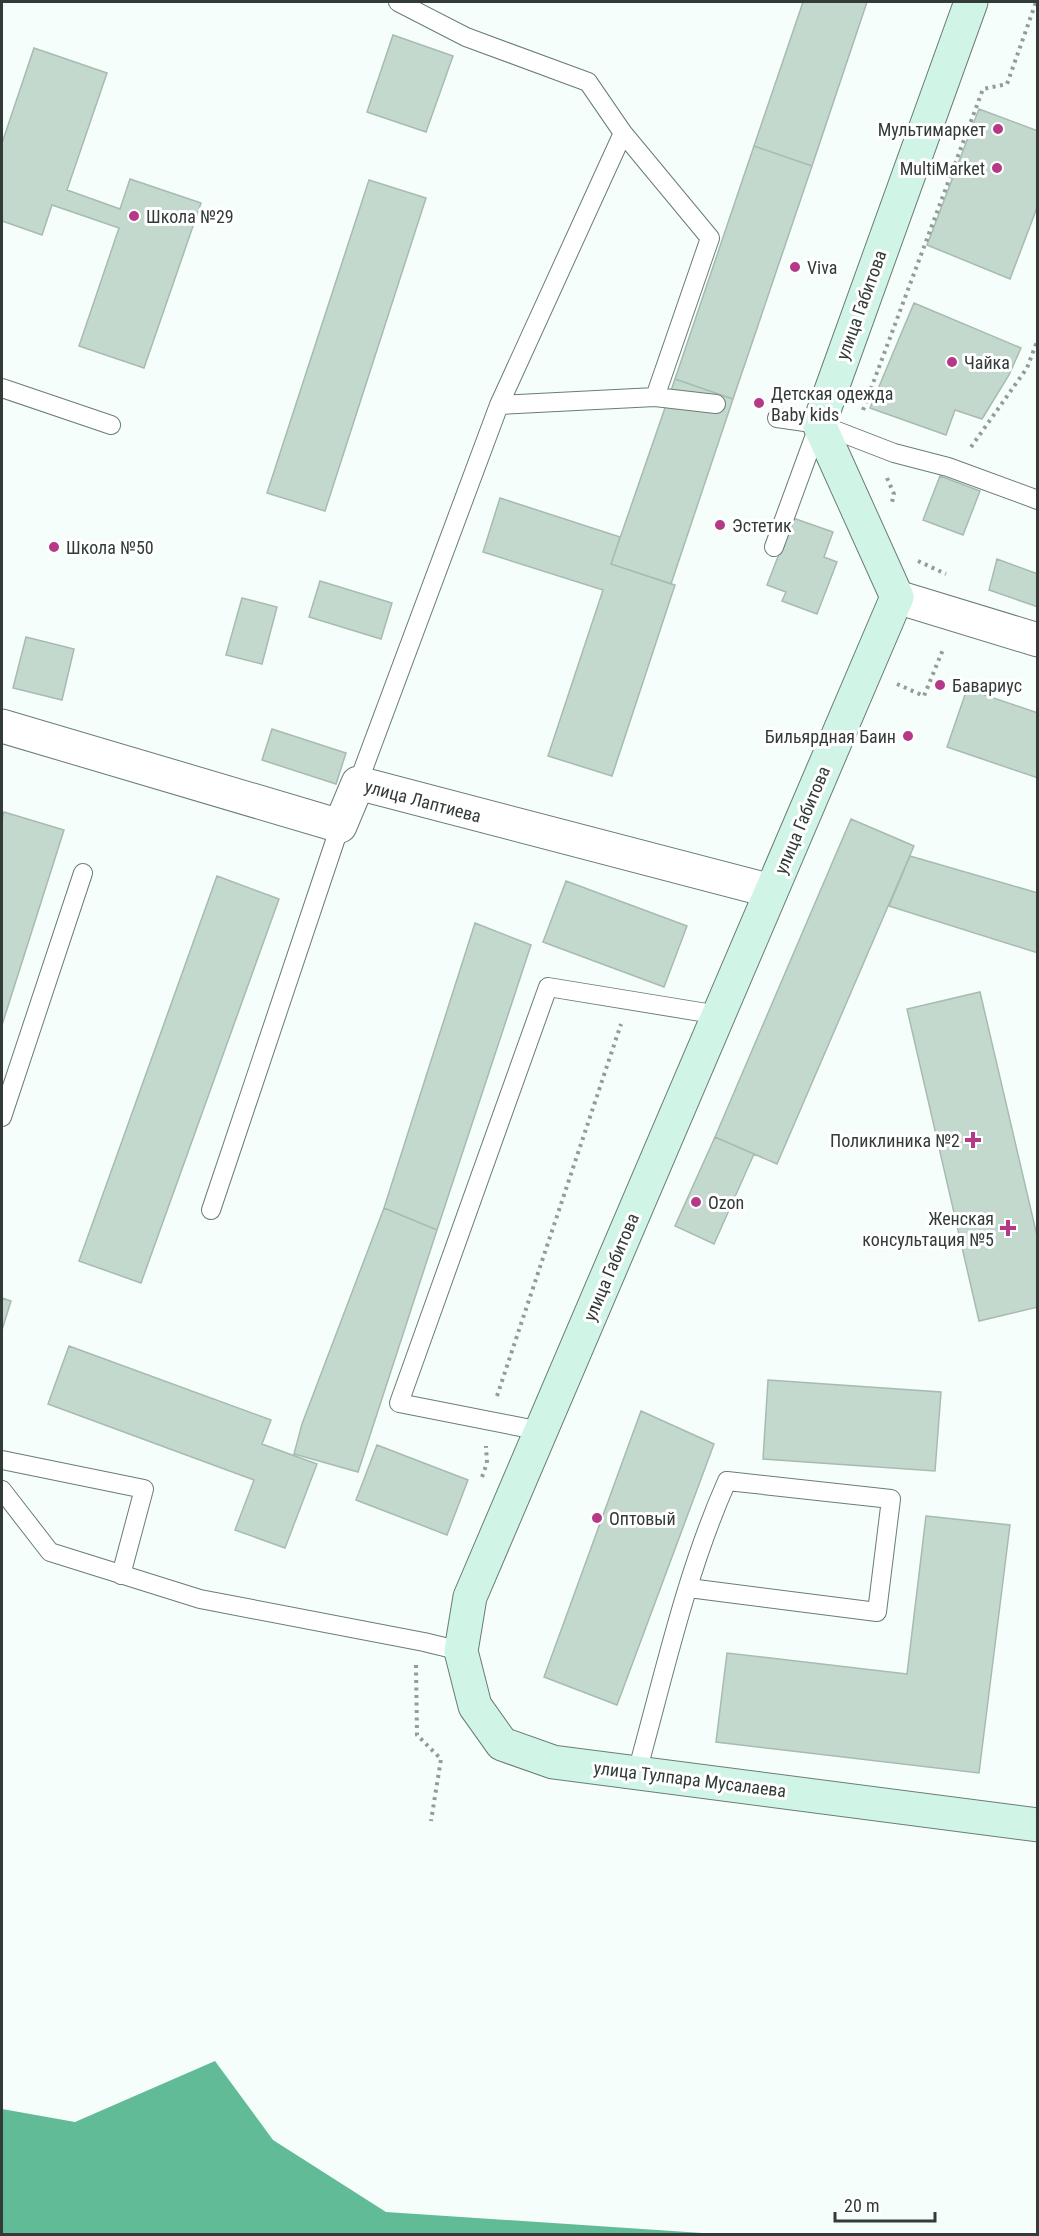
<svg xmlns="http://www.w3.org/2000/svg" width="1039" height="2236" viewBox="0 0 1039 2236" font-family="'Roboto Condensed',sans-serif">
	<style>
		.water { fill: #62bb97 }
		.building { fill: #c3d9ce; stroke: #a7bbb1; stroke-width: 1.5 }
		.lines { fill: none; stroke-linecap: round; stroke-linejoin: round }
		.lane-casing { stroke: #6a7d74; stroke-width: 20 }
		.street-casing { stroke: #6a7d74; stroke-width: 35 }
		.secondary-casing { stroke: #6a7d74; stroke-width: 35 }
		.path { stroke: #939c98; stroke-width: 4; stroke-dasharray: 3 4.5; stroke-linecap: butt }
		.lane { stroke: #fff; stroke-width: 18 }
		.street { stroke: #fff; stroke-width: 33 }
		.secondary { stroke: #d0f5e7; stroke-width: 33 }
		.poi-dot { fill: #b63989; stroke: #fff; stroke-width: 2 }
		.labels { text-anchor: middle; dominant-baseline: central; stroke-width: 6; stroke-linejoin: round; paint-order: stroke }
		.poi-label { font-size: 18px; fill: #323b37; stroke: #fff; text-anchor: start }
		.street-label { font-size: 18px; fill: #323b37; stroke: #fff }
	</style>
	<rect width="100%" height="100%" fill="#f5fefa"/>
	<path class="water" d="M 215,2061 L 273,2140 L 386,2212 L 717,2234 L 2,2234 L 2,2109 L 75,2122 Z"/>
	<path class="building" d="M 803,2 L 867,2 L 812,166 L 754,146 Z
		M 393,35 L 453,56 L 426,132 L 367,112 Z
		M 34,48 L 107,73 L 67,190 L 120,209 L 130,179 L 201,203 L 144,368 L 79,346 L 119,228 L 52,205 L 42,235 L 2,221 L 2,143 Z
		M 979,109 L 1038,131 L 1038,205 L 1010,279 L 927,245 Z
		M 754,146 L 812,166 L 733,399 L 675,379 Z
		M 369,180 L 426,198 L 325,511 L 267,493 Z
		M 914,303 L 1021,348 L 1009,375 L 982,419 L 955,410 L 946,435 L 870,408 Z
		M 675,379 L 733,399 L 671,584 L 611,564 Z
		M 940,476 L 980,491 L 963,535 L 923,520 Z
		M 500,498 L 620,537 L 611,564 L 675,585 L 612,776 L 548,756 L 603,590 L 483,552 Z
		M 793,518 L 833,532 L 824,557 L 837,562 L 817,614 L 782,601 L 786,592 L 767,585 Z
		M 997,559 L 1038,574 L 1038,607 L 989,590 Z
		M 320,581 L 392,603 L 381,639 L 309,617 Z
		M 242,598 L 277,607 L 262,664 L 226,655 Z
		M 26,637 L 74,649 L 62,700 L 13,688 Z
		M 967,689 L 1038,713 L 1038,778 L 947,747 Z
		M 272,729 L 346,753 L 336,784 L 262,760 Z
		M 4,812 L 64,830 L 2,1025 L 2,819 Z
		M 851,819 L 914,846 L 777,1164 L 715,1137 Z
		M 910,856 L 1038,893 L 1038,953 L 889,906 Z
		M 217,876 L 279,899 L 141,1283 L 79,1261 Z
		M 566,881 L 687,926 L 664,987 L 543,942 Z
		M 475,923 L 531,945 L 437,1230 L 384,1208 Z
		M 980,992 L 1038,1240 L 1038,1307 L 979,1321 L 907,1009 Z
		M 715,1137 L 754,1154 L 714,1244 L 675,1226 Z
		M 384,1208 L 437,1230 L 358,1472 L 294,1454 L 302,1424 Z
		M 2,1298 L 11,1301 L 2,1330 Z
		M 69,1346 L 271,1420 L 262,1444 L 317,1464 L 285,1548 L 235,1530 L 254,1480 L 48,1404 Z
		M 768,1380 L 941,1392 L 935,1471 L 763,1459 Z
		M 641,1411 L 714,1444 L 617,1705 L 544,1677 Z
		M 377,1445 L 468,1480 L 447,1535 L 356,1500 Z
		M 926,1516 L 1010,1525 L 979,1773 L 716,1742 L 727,1653 L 907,1674 Z"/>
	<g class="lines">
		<defs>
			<path id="lane" d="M 398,2 L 466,37 L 588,82 L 623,133 L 710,238 L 655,397
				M 2,388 L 111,425
				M 499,405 L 655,397 L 716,404
				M 777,418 L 819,424 L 894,453 L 948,467 L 1038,500
				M 774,547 L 819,424
				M 358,783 L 499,405 L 623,133
				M 2,1117 L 83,873
				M 211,1210 L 340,826
				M 541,1431 L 399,1403 L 548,987 L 719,1015
				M 2,1460 L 144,1489 L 121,1575
				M 2,1490 L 50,1552 L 200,1599 L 424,1642 L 461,1651
				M 637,1772 C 664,1675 686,1573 727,1481 L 891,1499 L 877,1612 L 689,1588"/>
			<path id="street" d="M 897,597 L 1038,640
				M 2,726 L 340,826 L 358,783 L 771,891"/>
			<path id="secondary" d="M 971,2 L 819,424 L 897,597 L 470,1597 L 461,1651 L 475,1706 L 502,1744 L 553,1762 L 1038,1825"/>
		</defs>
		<use href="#lane" class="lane-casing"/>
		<use href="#street" class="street-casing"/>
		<use href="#secondary" class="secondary-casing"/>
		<path class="path" d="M 863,410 L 983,89 L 1007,84 L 1036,2
			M 971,447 L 1027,368 L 1038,339
			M 887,478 L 894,494 L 892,502
			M 918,561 L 946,574
			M 897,684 L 924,696 L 944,647
			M 497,1396 L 621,1024
			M 482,1477 L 487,1463 L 486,1446
			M 416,1665 L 417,1735 L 441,1759 L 431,1821"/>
		<use href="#lane" class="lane"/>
		<use href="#street" class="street"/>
		<use href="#secondary" class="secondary"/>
	</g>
	<g class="poi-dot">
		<circle cx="998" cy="129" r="6"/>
		<circle cx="997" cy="168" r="6"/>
		<circle cx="134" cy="216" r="6"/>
		<circle cx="795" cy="267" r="6"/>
		<circle cx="952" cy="362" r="6"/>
		<circle cx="759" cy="403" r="6"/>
		<circle cx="720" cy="525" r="6"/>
		<circle cx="54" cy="547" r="6"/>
		<circle cx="940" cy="685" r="6"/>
		<circle cx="908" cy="736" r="6"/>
		<path d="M970 1131h6v6h6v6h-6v6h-6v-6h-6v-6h6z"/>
		<circle cx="696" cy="1202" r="6"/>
		<path d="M1005 1219h6v6h6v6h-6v6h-6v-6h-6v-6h6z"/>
		<circle cx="597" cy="1518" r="6"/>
	</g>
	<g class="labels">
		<g class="poi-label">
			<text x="986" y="129" text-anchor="end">Мультимаркет</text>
			<text x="985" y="168" text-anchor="end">MultiMarket</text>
			<text x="146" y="216">Школа №29</text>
			<text x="807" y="267">Viva</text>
			<text x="964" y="362">Чайка</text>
			<text x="771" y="393">Детская одежда<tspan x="771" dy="21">Baby kids</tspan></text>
			<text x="732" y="525">Эстетик</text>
			<text x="66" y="547">Школа №50</text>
			<text x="952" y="685">Бавариус</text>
			<text x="896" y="736" text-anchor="end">Бильярдная Баин</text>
			<text x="960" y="1140" text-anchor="end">Поликлиника №2</text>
			<text x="708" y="1202">Ozon</text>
			<text x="994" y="1218" text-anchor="end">Женская<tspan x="994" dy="21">консультация №5</tspan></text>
			<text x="609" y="1518">Оптовый</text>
		</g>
		<g class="street-label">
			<text transform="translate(861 305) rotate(-70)">улица Габитова</text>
			<text transform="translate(423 801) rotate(15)">улица Лаптиева</text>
			<text transform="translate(802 820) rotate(-67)">улица Габитова</text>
			<text transform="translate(611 1267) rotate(-67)">улица Габитова</text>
			<text transform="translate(690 1779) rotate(7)">улица Тулпара Мусалаева</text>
		</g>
	</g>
	<rect width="1039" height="2236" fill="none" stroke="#323b37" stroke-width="6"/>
	<path d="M835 2212v9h100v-9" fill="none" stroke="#323b37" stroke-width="3"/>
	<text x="844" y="2212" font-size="18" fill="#323b37" stroke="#ffffff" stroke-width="4.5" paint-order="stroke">20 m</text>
</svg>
